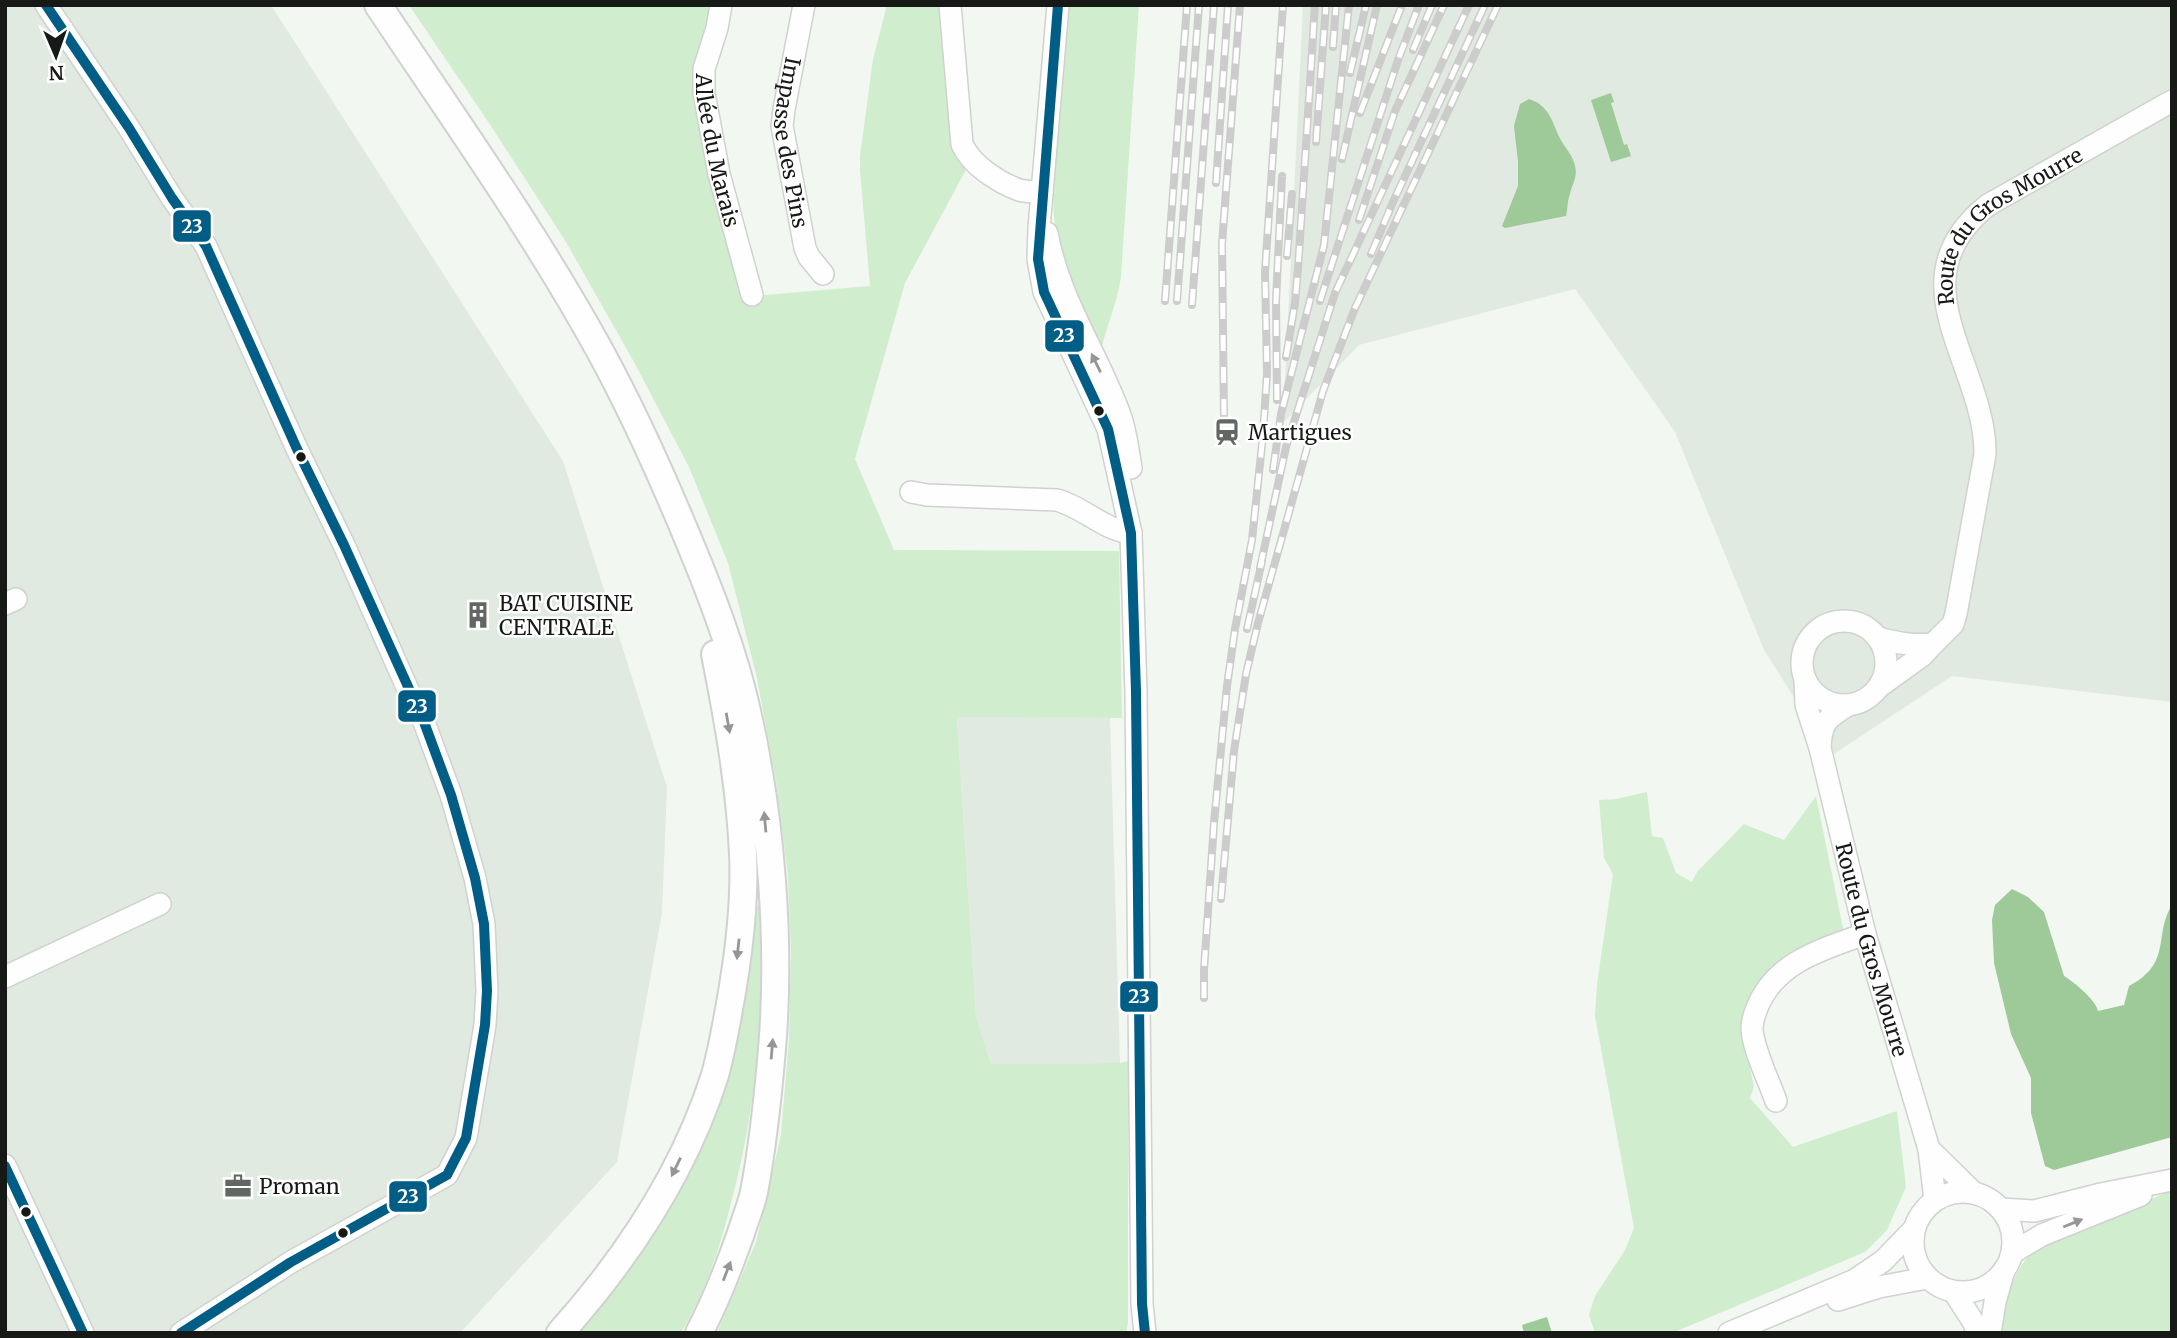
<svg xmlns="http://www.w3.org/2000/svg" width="2177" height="1338" viewBox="0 0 2177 1338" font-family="Merriweather,serif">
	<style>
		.built { fill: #e1eae0 }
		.green { fill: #d0edcd }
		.water { fill: #9dca98 }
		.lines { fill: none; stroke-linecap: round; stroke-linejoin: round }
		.minor-casing { stroke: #cfd2cf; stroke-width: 24 }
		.major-casing { stroke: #cfd2cf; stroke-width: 30 }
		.minor { stroke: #fdfefd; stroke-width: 21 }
		.major { stroke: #fdfefd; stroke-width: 26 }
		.rail-casing { stroke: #cbcccb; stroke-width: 8 }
		.rail { stroke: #fff; stroke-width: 5; stroke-dasharray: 16; stroke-linecap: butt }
		.bus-1-casing { stroke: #fff; stroke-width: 16 }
		.bus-1 { stroke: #005d86; stroke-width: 10 }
		.oneway { fill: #959795 }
		.bus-dot { fill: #161916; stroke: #fff; stroke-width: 2.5 }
		.labels { text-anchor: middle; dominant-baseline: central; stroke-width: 5; stroke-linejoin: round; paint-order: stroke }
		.street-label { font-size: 21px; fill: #161916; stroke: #fff }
		.poi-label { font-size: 21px; fill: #161916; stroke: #fff; text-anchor: start }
		.line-badge { stroke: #fff; stroke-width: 2.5 }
		.badge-label { font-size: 19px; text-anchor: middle; font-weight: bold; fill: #fff }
	</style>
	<rect width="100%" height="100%" fill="#f2f7f2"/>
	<path class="built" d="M 5,5 L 271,5 L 563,461 L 667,787 L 662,913 L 617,1162 L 460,1333 L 5,1333 Z
		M 1303,5 L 2172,5 L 2172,702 L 1952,676 L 1831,756 L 1764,650 L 1675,432 L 1575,289 L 1359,345 L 1283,423 Z
		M 957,716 L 1110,718 L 1120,1063 L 991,1064 L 976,1016 Z"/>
	<path class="green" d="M 409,5 L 713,5 L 699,60 L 743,297 L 870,286 L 860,170 L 860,156 L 873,59 L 887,5 L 941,5 L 968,166 L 905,283 L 855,459 L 894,550 L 1119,551 L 1122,718 L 957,717 L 976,1016 L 991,1064 L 1120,1063 L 1128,1061 L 1128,1323 L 1126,1333 L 717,1333 L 756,1242 L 781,1135 L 789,1039 L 791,954 L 788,876 L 776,781 L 757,678 L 728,563 L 689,467 L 634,362 L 566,242 L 491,126 Z
		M 1067,5 L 1139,5 L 1121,277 C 1117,304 1106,327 1100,354 L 1083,322 L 1055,232 L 1052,186 Z
		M 1647,792 L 1652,836 L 1663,838 L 1676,873 L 1692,882 L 1697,872 L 1744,824 L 1784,840 L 1816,796 L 1844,933 L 1764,979 L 1748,1001 L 1743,1014 L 1743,1034 L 1754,1087 L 1750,1098 L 1793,1147 L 1897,1111 L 1906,1187 L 1887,1230 L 1865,1252 L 1672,1333 L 1595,1333 L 1589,1315 L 1595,1296 L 1625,1250 L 1634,1228 L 1595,1016 L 1597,984 L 1613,874 L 1604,858 L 1599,800 L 1616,799 Z
		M 759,905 C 764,1007 758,1104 731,1203 C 720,1248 705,1293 681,1333 L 571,1333 L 673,1196 L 755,909 Z
		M 2172,1190 L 2172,1333 L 1999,1333 C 2004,1302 2012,1272 2035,1249 Z"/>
	<path class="water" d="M 1611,93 L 1614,102 L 1611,103 L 1624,145 L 1627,144 L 1631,156 L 1611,162 L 1591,100 Z
		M 1529,99 C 1551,106 1552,124 1562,142 C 1567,150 1573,156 1575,166 C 1578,177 1572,184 1570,194 C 1567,201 1568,209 1566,216 L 1505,228 L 1502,226 L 1518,186 L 1518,162 L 1514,126 L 1520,104 Z
		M 2012,889 L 2028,897 L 2044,912 L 2064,976 C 2074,982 2096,1000 2098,1011 L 2124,1005 L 2129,986 C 2173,963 2153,935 2172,905 L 2172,1137 L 2054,1170 L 2045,1166 L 2031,1113 L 2031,1078 L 2011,1034 L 1994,963 L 1992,920 L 1995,905 Z
		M 1547,1317 L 1552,1333 L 1524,1333 L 1522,1325 Z"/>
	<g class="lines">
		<defs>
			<g id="minor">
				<path d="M 46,5 L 129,128 L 172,198 L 206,246 L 297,449 L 344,545 L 409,692 L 424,722 L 451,795 L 475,878 L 484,924 L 487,991 L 485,1025 L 466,1138 L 447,1175 L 291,1262 L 181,1333"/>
				<path id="s1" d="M 721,5 L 717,28 L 704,69 L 704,93 L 719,174 L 752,295"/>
				<path id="s2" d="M 804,5 L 784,109 L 782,126 L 805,248 L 809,257 L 823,274"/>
				<path d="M 950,5 L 962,144 C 971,165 998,182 1019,190 C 1027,192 1035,192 1042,192"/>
				<path d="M 1058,5 L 1039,228 L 1038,259 L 1044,292 L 1108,429 L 1131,533 L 1136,692 L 1142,1304 L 1145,1333"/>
				<path d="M 1047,233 C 1059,300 1097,352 1120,415 C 1126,431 1128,450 1131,468"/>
				<path d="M 911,492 L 927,495 L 1057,500 C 1083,507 1104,530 1131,533"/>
				<path d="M 5,604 L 16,599"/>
				<circle cx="1844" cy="663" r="42"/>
				<path d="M 1878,638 C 1897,643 1913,646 1933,644 L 1923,655 L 1880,686"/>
				<path id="s3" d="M 1933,644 L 1953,624 L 1956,614 L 1985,454 C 1986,365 1892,281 1988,205 L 2172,101"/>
				<path d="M 1805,679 L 1806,705 L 1820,748 C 1821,722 1827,718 1848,705"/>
				<path id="s4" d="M 1820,748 L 1865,934 L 1929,1149"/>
				<path d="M 5,977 L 160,904"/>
				<path d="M 1776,1101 C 1769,1081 1753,1049 1752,1029 C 1752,1021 1754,1015 1757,1008 C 1775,962 1823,949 1865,934"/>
				<path d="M 5,1165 L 83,1333"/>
				<circle cx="1963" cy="1242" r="50"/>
				<path d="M 1935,1200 L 1929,1149 L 1974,1193"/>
				<path d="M 2001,1209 L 2034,1211 L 2101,1194 L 2172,1180"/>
				<path d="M 2012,1253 L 2042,1235 L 2141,1195"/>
				<path d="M 1954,1292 L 1974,1323 L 1977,1333"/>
				<path d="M 1838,1300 L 1879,1287 L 1927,1278"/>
				<path d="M 1729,1333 L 1855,1280 L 1883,1261 L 1913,1230"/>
				<path d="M 1990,1333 L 1995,1302 L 2004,1270"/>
			</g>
			<path id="major" d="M 378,5 C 454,119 534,231 600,351 C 634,413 662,476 689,541 C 712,596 734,653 747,711 C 771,817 781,941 772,1049 C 768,1096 763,1145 754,1192 C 751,1206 745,1220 741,1233 C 729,1267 716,1301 699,1333
				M 560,1333 C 628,1257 684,1173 715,1075 C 723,1046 728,1016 733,986 C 740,943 745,898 743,854 C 740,787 728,720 715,654"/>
		</defs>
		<use href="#minor" class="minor-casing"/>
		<use href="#major" class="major-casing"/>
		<use href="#minor" class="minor"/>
		<use href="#major" class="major"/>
		<defs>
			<path id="rail" d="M 1333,47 L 1336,5
				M 1413,50 L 1432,5
				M 1350,73 L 1366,5
				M 1360,113 L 1402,5
				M 1316,142 L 1326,5
				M 1342,159 L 1377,5
				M 1216,183 L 1228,5
				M 1359,220 L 1395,111 L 1444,5
				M 1371,254 L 1393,202 L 1485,5
				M 1287,256 L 1292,194
				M 1165,301 L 1187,5
				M 1177,301 L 1199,5
				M 1320,301 L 1398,60 L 1419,5
				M 1192,305 L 1214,5
				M 1286,357 L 1295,303 L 1298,269 L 1315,5
				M 1277,400 L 1276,301 L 1282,176
				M 1224,415 L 1222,244 L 1240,5
				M 1273,470 L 1281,414 L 1324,245 L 1349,5
				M 1260,568 L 1286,447 L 1335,293 L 1469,5
				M 1247,629 L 1262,561
				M 1221,899 L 1234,751 L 1246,674 L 1258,623 L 1323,391 L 1355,308 L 1498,5
				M 1204,998 L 1204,970 L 1214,823 L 1227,686 L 1235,629 L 1252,540 L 1263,435 L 1267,373 L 1265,272 L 1283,5"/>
		</defs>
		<use href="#rail" class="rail-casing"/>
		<use href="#rail" class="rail"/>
		<defs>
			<path id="bus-1" d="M 46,5 L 129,128 L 172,198 L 206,246 L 297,449 L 344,545 L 424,722 L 451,795 L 475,878 L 484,924 L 487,991 L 485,1025 L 466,1138 L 447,1175 L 291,1262 L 181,1333
				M 1058,5 L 1038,259 L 1044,292 L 1108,429 L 1131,533 L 1136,692 L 1142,1304 L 1145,1333
				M 5,1166 L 83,1333"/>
		</defs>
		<use href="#bus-1" class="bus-1-casing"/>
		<use href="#bus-1" class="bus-1"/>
	</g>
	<defs><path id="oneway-solid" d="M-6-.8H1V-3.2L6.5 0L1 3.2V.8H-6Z" transform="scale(1.75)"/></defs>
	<g class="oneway">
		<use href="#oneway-solid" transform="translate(1096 363) rotate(-116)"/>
		<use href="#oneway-solid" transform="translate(728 723) rotate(80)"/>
		<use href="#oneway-solid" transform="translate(765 822) rotate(-95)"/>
		<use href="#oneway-solid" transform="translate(738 949) rotate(96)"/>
		<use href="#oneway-solid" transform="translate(772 1049) rotate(-85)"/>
		<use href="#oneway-solid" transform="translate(676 1167) rotate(116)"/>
		<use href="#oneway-solid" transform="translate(2073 1223) rotate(-22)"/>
		<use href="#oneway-solid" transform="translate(727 1271) rotate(-69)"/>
	</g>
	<defs>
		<symbol id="station-bare" viewBox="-9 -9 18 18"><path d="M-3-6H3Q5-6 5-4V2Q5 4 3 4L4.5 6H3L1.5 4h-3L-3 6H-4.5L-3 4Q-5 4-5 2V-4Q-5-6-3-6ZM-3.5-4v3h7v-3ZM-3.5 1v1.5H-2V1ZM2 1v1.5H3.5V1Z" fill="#636763" stroke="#fff" stroke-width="2.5" paint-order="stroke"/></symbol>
		<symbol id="building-bare" viewBox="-9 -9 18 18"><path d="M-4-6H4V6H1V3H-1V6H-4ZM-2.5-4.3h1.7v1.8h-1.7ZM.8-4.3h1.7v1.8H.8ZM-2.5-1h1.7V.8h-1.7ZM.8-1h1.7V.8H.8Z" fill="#636763" stroke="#fff" stroke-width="2.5" paint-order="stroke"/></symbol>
		<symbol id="office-bare" viewBox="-9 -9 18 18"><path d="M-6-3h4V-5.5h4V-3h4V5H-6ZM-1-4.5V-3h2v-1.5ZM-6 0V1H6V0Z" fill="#636763" stroke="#fff" stroke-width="2.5" paint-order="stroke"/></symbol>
	</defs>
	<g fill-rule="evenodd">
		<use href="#station-bare" x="1208" y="413" width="38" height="38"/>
		<use href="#building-bare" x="459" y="596" width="38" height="38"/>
		<use href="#office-bare" x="219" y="1167" width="38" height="38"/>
	</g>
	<g class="bus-dot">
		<circle cx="1099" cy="411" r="6"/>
		<circle cx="301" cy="457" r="6"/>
		<circle cx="26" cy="1212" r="6"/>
		<circle cx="343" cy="1233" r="6"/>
	</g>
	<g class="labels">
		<g class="street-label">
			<text stroke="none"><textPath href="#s2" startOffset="140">Impasse des Pins</textPath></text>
			<text stroke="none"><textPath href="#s1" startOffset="149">Allée du Marais</textPath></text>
			<text stroke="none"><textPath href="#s3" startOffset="466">Route du Gros Mourre</textPath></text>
			<text stroke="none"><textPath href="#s4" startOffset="208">Route du Gros Mourre</textPath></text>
		</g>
		<g class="poi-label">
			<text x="1248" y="432">Martigues</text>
			<text x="499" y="603">BAT CUISINE<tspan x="499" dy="24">CENTRALE</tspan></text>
			<text x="259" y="1186">Proman</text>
		</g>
	</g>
	<g class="line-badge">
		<rect x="172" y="209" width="40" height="34" rx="7" fill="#005d86"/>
		<rect x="1044" y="319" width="41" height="34" rx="7" fill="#005d86"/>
		<rect x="397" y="689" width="40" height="34" rx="7" fill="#005d86"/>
		<rect x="1119" y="980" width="40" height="33" rx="7" fill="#005d86"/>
		<rect x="388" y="1180" width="40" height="33" rx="7" fill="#005d86"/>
	</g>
	<g class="badge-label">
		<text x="192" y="233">23</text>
		<text x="1064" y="342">23</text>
		<text x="417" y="713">23</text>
		<text x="1139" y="1003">23</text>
		<text x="408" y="1203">23</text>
	</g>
	<rect width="2177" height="1338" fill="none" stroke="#161916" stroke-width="14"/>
	<g transform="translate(56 56) rotate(178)" stroke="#ffffff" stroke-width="5" paint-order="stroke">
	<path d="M0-5L12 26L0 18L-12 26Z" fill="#161916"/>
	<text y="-10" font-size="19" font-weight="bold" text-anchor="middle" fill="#161916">N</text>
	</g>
</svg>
